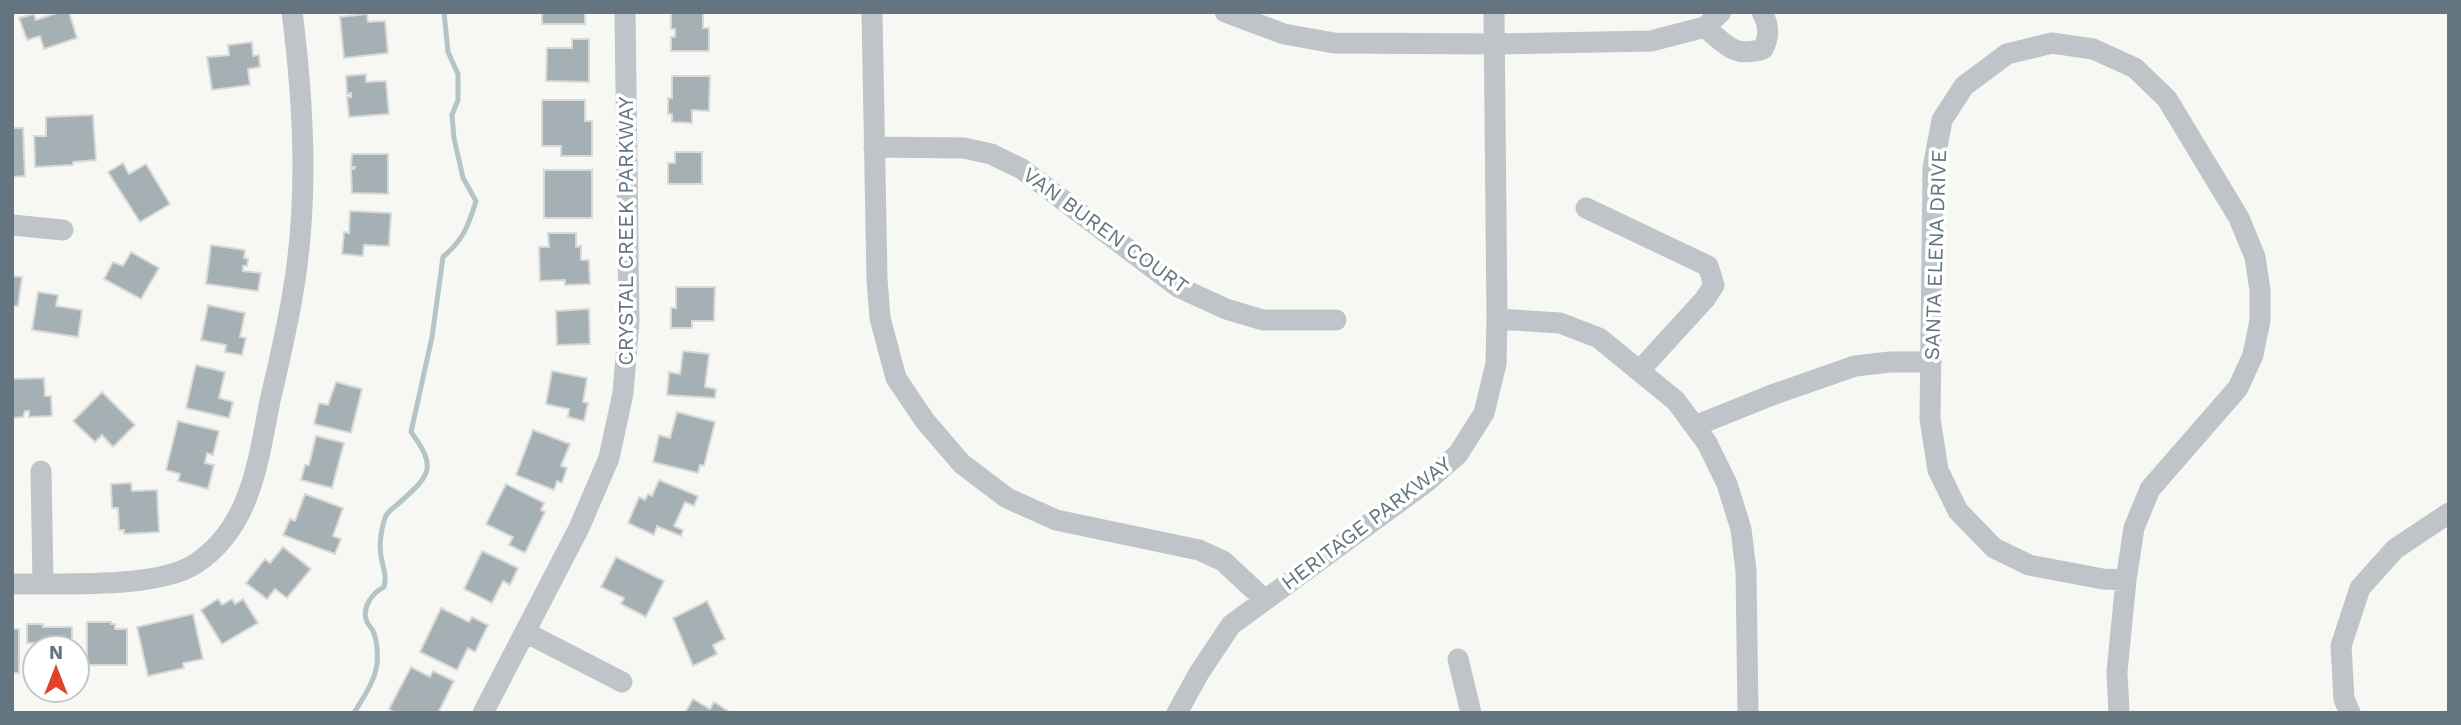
<svg xmlns="http://www.w3.org/2000/svg" width="2461" height="725" viewBox="0 0 2461 725" font-family="'Work Sans',sans-serif">
	<style>
		.lines { fill: none; stroke-linecap: round; stroke-linejoin: round }
		.stream { stroke: #b5c4c6; stroke-width: 5 }
		.building { fill: #a5b0b4; stroke: #d9d9d7; stroke-width: 2 }
		.minor { stroke: #bec4c7; stroke-width: 21 }
		.labels { text-anchor: middle; dominant-baseline: central; stroke-width: 7; stroke-linejoin: round; paint-order: stroke }
		.street-label { font-size: 21px; fill: #63767f; stroke: #fff }
	</style>
	<rect width="100%" height="100%" fill="#f7f7f4"/>
	<g class="lines">
		<path class="stream" d="M 354,713 C 363,698 375,681 377,664 C 378,654 377,640 373,631 C 372,628 369,626 367,622 C 361,608 372,593 384,587 C 387,574 383,569 381,556 C 379,545 381,529 385,518 C 387,511 394,508 399,503 C 431,475 437,467 411,432 L 432,337 L 443,257 C 463,240 468,227 476,201 L 463,178 L 454,138 L 452,115 L 458,100 L 458,74 L 448,52 L 444,12"/>
	</g>
	<path class="building" d="M 60,12 L 69,12 L 77,38 L 44,49 L 40,36 L 27,40 L 19,18 L 34,14 L 36,20 Z
		M 542,12 L 585,12 L 585,24 L 542,24 Z
		M 671,12 L 703,12 L 703,28 L 709,28 L 709,51 L 671,51 L 671,37 L 675,37 L 675,29 L 671,29 Z
		M 367,14 L 368,22 L 385,21 L 388,53 L 344,58 L 340,17 Z
		M 572,39 L 589,39 L 589,82 L 546,81 L 547,48 L 572,48 Z
		M 252,42 L 253,56 L 259,55 L 260,67 L 248,69 L 250,85 L 212,90 L 207,57 L 229,55 L 228,45 Z
		M 366,74 L 366,82 L 386,81 L 389,114 L 349,117 L 347,97 L 351,97 L 351,93 L 347,94 L 346,76 Z
		M 672,76 L 710,76 L 709,111 L 692,110 L 692,123 L 672,122 L 672,114 L 668,114 L 668,98 L 672,98 Z
		M 542,100 L 585,100 L 585,121 L 592,121 L 592,156 L 561,156 L 561,146 L 542,146 Z
		M 93,115 L 96,160 L 73,162 L 73,165 L 35,167 L 34,136 L 46,136 L 46,117 Z
		M 12,128 L 23,128 L 25,176 L 12,177 Z
		M 675,152 L 702,152 L 702,184 L 668,184 L 668,163 L 675,163 Z
		M 352,154 L 388,154 L 388,194 L 352,193 L 351,169 L 354,169 L 355,167 L 351,167 Z
		M 123,163 L 129,174 L 146,164 L 170,204 L 140,222 L 108,172 Z
		M 544,170 L 592,170 L 592,218 L 544,218 Z
		M 350,211 L 391,213 L 389,246 L 364,245 L 363,256 L 342,254 L 344,232 L 349,233 Z
		M 548,233 L 576,233 L 576,247 L 581,246 L 581,260 L 589,260 L 590,284 L 565,285 L 565,280 L 540,281 L 539,247 L 549,247 Z
		M 211,245 L 245,250 L 244,258 L 248,259 L 247,266 L 243,266 L 243,271 L 261,273 L 258,291 L 206,284 Z
		M 131,252 L 159,268 L 141,299 L 104,279 L 113,262 L 123,266 Z
		M 12,276 L 22,277 L 18,306 L 12,306 Z
		M 676,287 L 715,287 L 714,321 L 692,321 L 692,328 L 671,328 L 671,308 L 676,308 Z
		M 38,292 L 58,295 L 56,306 L 82,310 L 78,337 L 32,330 Z
		M 208,305 L 245,313 L 240,337 L 246,338 L 242,355 L 225,352 L 226,345 L 201,340 Z
		M 589,309 L 590,344 L 557,345 L 556,311 Z
		M 683,351 L 709,354 L 705,387 L 716,389 L 715,398 L 667,395 L 669,372 L 680,374 Z
		M 196,365 L 225,372 L 219,398 L 233,402 L 229,418 L 186,408 Z
		M 552,371 L 587,378 L 583,402 L 588,403 L 584,421 L 568,417 L 569,409 L 546,404 Z
		M 44,378 L 45,396 L 51,396 L 52,416 L 29,417 L 29,411 L 25,411 L 23,417 L 12,418 L 12,379 Z
		M 336,382 L 362,389 L 351,433 L 314,424 L 319,403 L 328,405 Z
		M 102,392 L 135,425 L 113,447 L 102,435 L 95,442 L 73,421 Z
		M 677,412 L 715,422 L 704,466 L 700,465 L 698,473 L 653,462 L 659,435 L 670,438 Z
		M 178,421 L 219,431 L 213,455 L 207,453 L 205,463 L 214,465 L 208,489 L 178,481 L 180,474 L 166,470 Z
		M 533,430 L 570,444 L 561,466 L 567,468 L 562,483 L 557,481 L 554,490 L 516,475 Z
		M 316,436 L 344,443 L 332,488 L 301,480 L 305,465 L 309,465 Z
		M 659,480 L 698,496 L 694,506 L 685,502 L 674,526 L 683,530 L 681,536 L 657,526 L 654,535 L 628,523 L 639,497 L 645,500 L 648,494 L 652,496 Z
		M 131,483 L 132,491 L 157,490 L 159,532 L 124,534 L 124,530 L 119,530 L 118,508 L 112,508 L 111,484 Z
		M 506,484 L 544,503 L 541,510 L 545,512 L 525,553 L 509,545 L 513,537 L 486,524 Z
		M 305,494 L 343,508 L 333,536 L 341,539 L 335,554 L 283,535 L 290,519 L 295,521 Z
		M 283,547 L 311,569 L 287,598 L 275,589 L 267,599 L 246,583 L 265,559 L 270,563 Z
		M 482,551 L 518,568 L 510,585 L 503,581 L 492,603 L 464,589 Z
		M 616,557 L 664,581 L 646,617 L 621,604 L 624,598 L 601,587 Z
		M 218,599 L 222,605 L 232,599 L 235,604 L 243,599 L 258,623 L 222,644 L 201,610 Z
		M 707,601 L 725,639 L 713,645 L 717,654 L 693,666 L 673,618 Z
		M 441,608 L 469,622 L 472,617 L 488,625 L 475,652 L 468,648 L 457,670 L 420,652 Z
		M 193,614 L 203,659 L 183,663 L 184,668 L 148,676 L 137,627 Z
		M 87,622 L 111,622 L 111,624 L 115,624 L 115,629 L 127,629 L 127,665 L 87,665 Z
		M 27,624 L 43,624 L 43,627 L 72,627 L 72,648 L 38,648 L 38,643 L 27,643 Z
		M 12,629 L 19,629 L 19,673 L 12,673 Z
		M 411,667 L 430,677 L 433,671 L 454,681 L 438,713 L 396,713 L 389,709 Z
		M 693,699 L 710,709 L 714,702 L 731,713 L 685,713 Z"/>
	<g class="lines">
		<path class="minor" d="M 872,12 L 877,279 L 880,318 L 896,378 L 925,421 L 962,464 L 1007,498 L 1056,520 L 1199,550 L 1223,561 L 1264,599
			M 1225,12 L 1284,34 L 1334,43 L 1495,44 L 1651,41 L 1705,27 L 1721,12
			M 1705,27 C 1726,45 1734,58 1763,49 C 1770,36 1769,25 1762,12
			M 874,147 L 964,148 L 991,154 L 1022,169 L 1178,287 L 1226,309 L 1263,320 L 1336,320
			M 1586,208 L 1708,266 L 1714,285 L 1705,299 L 1640,370
			M 12,225 L 63,230
			M 1497,319 L 1560,323 L 1599,338 L 1676,401 L 1707,443 L 1727,484 L 1741,529 L 1746,571 L 1748,713
			M 1695,426 L 1772,395 L 1855,366 L 1890,362 L 1931,362
			M 41,471 L 43,583
			M 12,584 C 59,583 157,589 195,564 C 251,528 258,461 270,401 C 278,367 286,332 292,298 C 309,204 304,106 292,12
			M 525,632 L 622,682
			M 1458,659 L 1471,713
			M 483,713 L 579,528 L 609,458 L 623,393 L 629,321 L 625,12
			M 1177,713 L 1199,673 L 1231,625 L 1425,483 L 1458,454 L 1484,413 L 1496,364 L 1497,319 L 1494,12
			M 2119,713 L 2117,672 L 2126,580 L 2134,528 L 2150,489 L 2238,388 L 2253,355 L 2260,320 L 2260,290 L 2255,257 L 2239,218 L 2167,99 L 2135,68 L 2093,49 L 2052,43 L 2007,54 L 1964,86 L 1942,120 L 1933,168 L 1930,419 L 1938,470 L 1958,511 L 1994,548 L 2029,565 L 2103,579 L 2126,580
			M 2350,713 L 2344,699 L 2341,646 L 2360,588 L 2395,549 L 2449,513"/>
	</g>
	<g class="labels">
		<g class="street-label">
			<text transform="translate(1106 230) rotate(36)">VAN BUREN COURT</text>
			<text transform="translate(625 231) rotate(-90)">CRYSTAL CREEK PARKWAY</text>
			<text transform="translate(1935 255) rotate(-88)">SANTA ELENA DRIVE</text>
			<text transform="translate(1366 523) rotate(-37)">HERITAGE PARKWAY</text>
		</g>
	</g>
	<rect width="2461" height="725" fill="none" stroke="#63767f" stroke-width="28"/>
	<g transform="translate(56 669)"><circle r="33" fill="#ffffff" stroke="#c1c8cc" stroke-width="2"/>
	<path d="M0-5L12 26L0 18L-12 26Z" fill="#e0422c"/>
	<text y="-10" font-size="19" font-weight="bold" text-anchor="middle" fill="#63767f">N</text>
	</g>
</svg>
